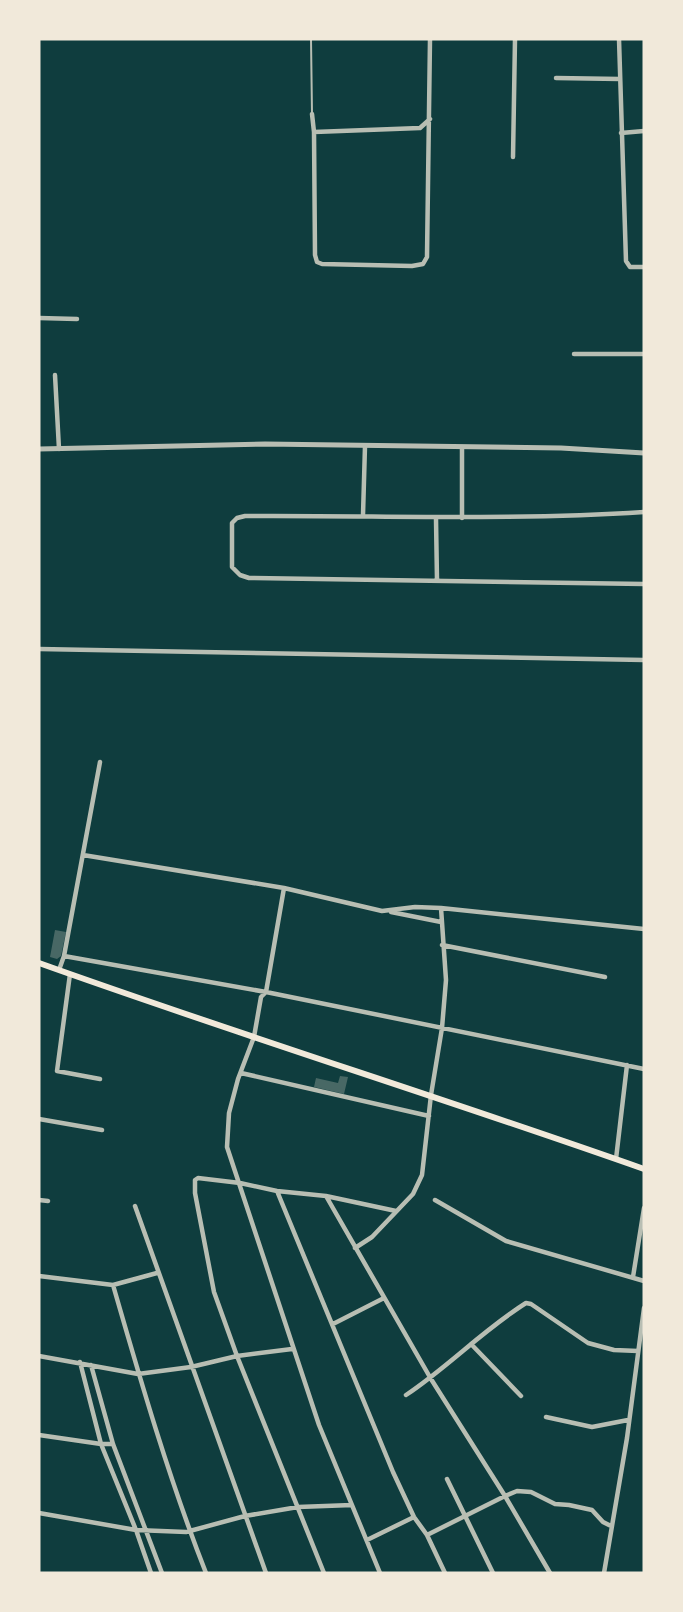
<svg xmlns="http://www.w3.org/2000/svg" width="683" height="1612" viewBox="0 0 683 1612" font-family="Figtree,sans-serif">
	<style>
		.building { fill: #486865 }
		.lines { fill: none; stroke-linecap: round; stroke-linejoin: round }
		.service { stroke: #b8beb3; stroke-width: 2 }
		.minor { stroke: #b8beb3; stroke-width: 4.5 }
		.tertiary { stroke: #b8beb3; stroke-width: 5 }
		.secondary { stroke: #f1e9da; stroke-width: 6 }
	</style>
	<rect width="100%" height="100%" fill="#0f3d3e"/>
	<path class="building" d="M 55,930 L 66,932 L 61,956 L 57,959 L 50,957 Z
		M 340,1076 L 348,1077 L 344,1094 L 314,1087 L 316,1078 L 338,1083 Z"/>
	<g class="lines">
		<path class="service" d="M 311,39 L 312,114"/>
		<path class="minor" d="M 619,39 L 626,261 L 630,267 L 644,267
			M 556,78 L 620,79
			M 312,114 L 314,132 L 315,255 L 317,262 L 322,264 L 412,266 L 423,264 L 427,257 L 430,39
			M 314,132 L 420,128 L 430,119
			M 621,133 L 644,131
			M 513,157 L 515,39
			M 39,318 L 77,319
			M 574,354 L 644,354
			M 55,375 L 59,449
			M 644,512 C 511,521 378,515 245,516 L 237,518 L 232,523 L 232,567 L 240,575 L 249,578 L 644,584
			M 363,515 L 365,446
			M 462,518 L 462,447
			M 436,519 L 437,581
			M 39,649 L 644,660
			M 83,855 L 284,888 L 382,911 L 415,907 L 441,908 L 644,929
			M 284,888 L 266,992 L 261,997 L 254,1037 L 238,1079 L 229,1113 L 227,1147 L 319,1425 L 380,1573
			M 391,912 L 441,922
			M 442,945 L 605,977
			M 64,956 L 266,992 L 644,1069
			M 59,970 L 64,956 L 100,762
			M 70,974 L 57,1071 L 100,1079
			M 241,1073 L 429,1116
			M 39,1119 L 102,1130
			M 616,1159 L 627,1065
			M 277,1191 L 393,1472 L 414,1517 L 427,1535 L 445,1573
			M 326,1196 L 431,1379 L 505,1496 L 550,1573
			M 39,1200 L 48,1201
			M 435,1200 L 506,1241 L 644,1281
			M 135,1206 L 266,1573
			M 355,1248 L 372,1237 L 413,1194 L 422,1175 L 431,1095 L 442,1028 L 446,980 L 441,908
			M 39,1276 L 113,1285 L 157,1273
			M 633,1277 L 644,1208
			M 113,1285 C 141,1382 169,1479 206,1573
			M 333,1324 L 384,1298
			M 471,1344 L 521,1396
			M 39,1356 L 138,1374 L 191,1367 L 237,1356 L 292,1349
			M 80,1362 L 101,1444 L 136,1530 L 151,1573
			M 91,1365 L 113,1444 L 162,1573
			M 406,1395 C 448,1367 483,1330 526,1303 L 531,1304 L 588,1343 L 614,1350 L 638,1351
			M 546,1417 L 592,1427 L 628,1420
			M 39,1435 L 101,1444 L 113,1444
			M 447,1479 L 493,1573
			M 39,1513 L 136,1530 L 186,1532 L 245,1516 L 298,1507 L 352,1505
			M 427,1535 L 505,1496 L 517,1491 L 531,1492 L 555,1504 L 569,1505 L 592,1510 L 603,1522 L 611,1526
			M 367,1540 L 414,1517
			M 324,1573 L 237,1356 L 214,1292 L 195,1193 L 195,1180 L 198,1178 L 240,1183 L 277,1191 L 326,1196 L 396,1211
			M 604,1573 L 627,1438 L 644,1308"/>
		<path class="tertiary" d="M 39,449 L 265,444 L 561,448 L 644,453"/>
		<path class="secondary" d="M 39,963 C 240,1035 443,1098 644,1169"/>
	</g>
	<rect width="683" height="1612" fill="none" stroke="#f1e9da" stroke-width="81"/>
</svg>
